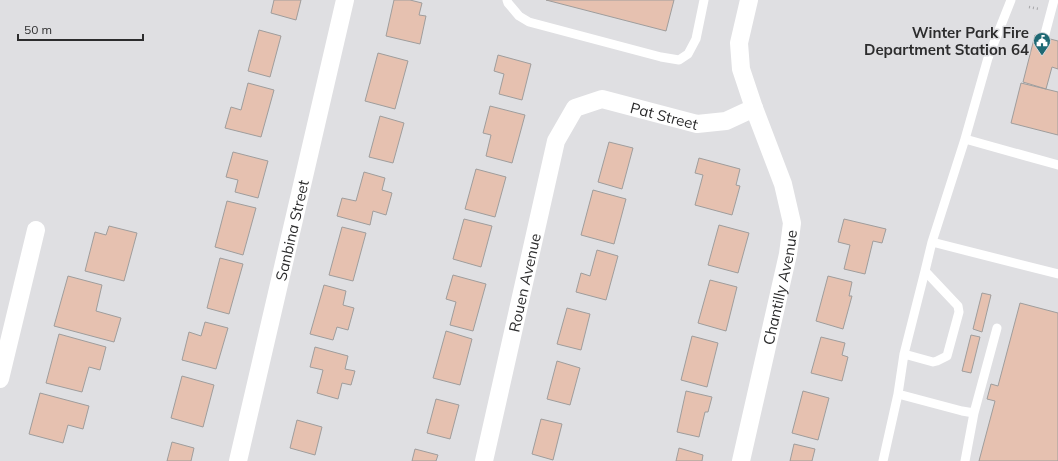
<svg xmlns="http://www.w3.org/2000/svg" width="1058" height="461" viewBox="0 0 1058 461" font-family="Mulish,sans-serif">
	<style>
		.building { fill: #e6c1b0; stroke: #9f9d9c }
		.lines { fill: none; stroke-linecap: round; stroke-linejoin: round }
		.path { stroke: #a6a6a9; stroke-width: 2.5; stroke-dasharray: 1 3; stroke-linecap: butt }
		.service { stroke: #fff; stroke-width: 9 }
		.minor { stroke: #fff; stroke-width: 18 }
		.labels { text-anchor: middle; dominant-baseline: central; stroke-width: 3; stroke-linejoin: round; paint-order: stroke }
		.poi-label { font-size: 15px; font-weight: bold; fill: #2c2c2d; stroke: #dfdfe2; text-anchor: end }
		.street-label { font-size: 15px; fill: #2c2c2d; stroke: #dfdfe2 }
	</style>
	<rect width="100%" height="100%" fill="#dfdfe2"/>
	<path class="building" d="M 274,0 L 301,0 L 296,20 L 271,13 Z
		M 394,0 L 410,0 L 422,3 L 419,15 L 426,16 L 420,44 L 386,36 Z
		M 546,0 L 674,0 L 666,31 Z
		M 259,30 L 281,36 L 270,77 L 248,71 Z
		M 1035,35 L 1058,41 L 1058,69 L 1052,67 L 1046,89 L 1023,82 Z
		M 378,53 L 408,61 L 395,109 L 365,101 Z
		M 498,55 L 531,64 L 522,100 L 499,94 L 504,74 L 494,71 Z
		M 248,83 L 274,90 L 261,137 L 225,128 L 231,107 L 241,110 Z
		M 1021,83 L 1058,92 L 1058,135 L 1011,123 Z
		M 490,106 L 525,115 L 512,163 L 486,156 L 491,135 L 483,133 Z
		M 380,116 L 404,123 L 393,163 L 369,157 Z
		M 609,142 L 633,148 L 622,189 L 598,182 Z
		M 233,152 L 268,161 L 258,198 L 235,192 L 238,180 L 226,177 Z
		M 699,158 L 740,169 L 736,185 L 740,186 L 732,215 L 695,205 L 703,175 L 695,173 Z
		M 476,169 L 506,177 L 495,217 L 465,209 Z
		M 364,172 L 385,178 L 382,190 L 392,193 L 386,215 L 373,211 L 370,225 L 337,216 L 342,198 L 356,201 Z
		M 593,190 L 626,199 L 614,244 L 581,235 Z
		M 227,201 L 256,208 L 243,255 L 215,247 Z
		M 464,219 L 492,226 L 481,267 L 453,259 Z
		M 844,219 L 886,229 L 882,243 L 873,241 L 865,274 L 844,269 L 850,245 L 838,242 Z
		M 719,225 L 749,233 L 738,273 L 708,265 Z
		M 109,226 L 137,233 L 124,281 L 85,271 L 95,232 L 106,235 Z
		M 342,227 L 366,233 L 353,281 L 329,275 Z
		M 597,250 L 618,256 L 606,300 L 576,292 L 581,273 L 590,276 Z
		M 220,258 L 243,264 L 229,314 L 207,308 Z
		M 453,275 L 486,284 L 473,331 L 450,325 L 456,302 L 446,299 Z
		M 68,276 L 102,285 L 96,311 L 121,318 L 114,342 L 54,326 Z
		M 828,276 L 852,282 L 849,296 L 852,296 L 843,329 L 816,321 Z
		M 710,280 L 737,287 L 726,331 L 698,323 Z
		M 324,285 L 346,291 L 343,305 L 354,308 L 348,330 L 337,327 L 333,340 L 310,334 Z
		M 982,293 L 991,295 L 982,332 L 973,329 Z
		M 1020,303 L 1058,313 L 1058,461 L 979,461 L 995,401 L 987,399 L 991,384 L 998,386 Z
		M 567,308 L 590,314 L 581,350 L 557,344 Z
		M 205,322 L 228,328 L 216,369 L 182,360 L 189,332 L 201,336 Z
		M 446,331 L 472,339 L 460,385 L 433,378 Z
		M 59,334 L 106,347 L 100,370 L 89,367 L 82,392 L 46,383 Z
		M 971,335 L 980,337 L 971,373 L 962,371 Z
		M 692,336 L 718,343 L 707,387 L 681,380 Z
		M 821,337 L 845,343 L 842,355 L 848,357 L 842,381 L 811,373 Z
		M 315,347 L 348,356 L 345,369 L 355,371 L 351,385 L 342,383 L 338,399 L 317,393 L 323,370 L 310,367 Z
		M 557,361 L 580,368 L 570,405 L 547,399 Z
		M 182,376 L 214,385 L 203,427 L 171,418 Z
		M 686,391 L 712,397 L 708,412 L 705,412 L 699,437 L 677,432 Z
		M 803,391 L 829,398 L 818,440 L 792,433 Z
		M 40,393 L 89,406 L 83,429 L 68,425 L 63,443 L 29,434 Z
		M 436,399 L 459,405 L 450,439 L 427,433 Z
		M 541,419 L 562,424 L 553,460 L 532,454 Z
		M 297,420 L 322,427 L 315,455 L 290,448 Z
		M 172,442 L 194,448 L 191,461 L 167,461 Z
		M 794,444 L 815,449 L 812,461 L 790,461 Z
		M 679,448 L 703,455 L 702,461 L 676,461 Z
		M 415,449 L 438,455 L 436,461 L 412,461 Z"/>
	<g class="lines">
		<path class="path" d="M 1029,7 L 1039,9"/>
		<path class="service" d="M 507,0 L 508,3 L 519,16 L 529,22 L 661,57 L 679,60 L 688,54 L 696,39 L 704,0
			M 1045,34 L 1054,0
			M 965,139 L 1058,165
			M 932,242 L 1058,274
			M 904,354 L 933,362 L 937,361 L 947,356 L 959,312 L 958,306 L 925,271
			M 898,394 L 962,411 L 974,413 L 965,461
			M 974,413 L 997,328
			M 883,461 L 898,394 L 904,354 L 925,271 L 932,242 L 965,139 L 988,58 L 1011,0"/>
		<g class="minor">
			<path d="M 0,379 L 36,230"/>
			<path id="s1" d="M 238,461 L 345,0"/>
			<path id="s2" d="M 484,461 L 556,141 L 575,108 L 602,99 L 697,124 L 726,121 L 754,108"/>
			<path id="s3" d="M 741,461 L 788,254 L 792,223 L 783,184 L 754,108 L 741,69 L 739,43 L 749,0"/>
		</g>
	</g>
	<defs>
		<symbol id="civic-pin" viewBox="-11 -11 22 30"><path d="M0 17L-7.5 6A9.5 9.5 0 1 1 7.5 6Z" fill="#1f6974" stroke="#dfdfe2"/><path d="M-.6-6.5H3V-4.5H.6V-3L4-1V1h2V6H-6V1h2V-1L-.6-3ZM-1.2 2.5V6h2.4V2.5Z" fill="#fff"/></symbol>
	</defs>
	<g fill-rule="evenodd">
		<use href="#civic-pin" x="1032" y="31" width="20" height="27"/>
	</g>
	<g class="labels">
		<g class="poi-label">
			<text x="1029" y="32">Winter Park Fire<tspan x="1029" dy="17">Department Station 64</tspan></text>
		</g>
		<g class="street-label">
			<text stroke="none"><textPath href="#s2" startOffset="459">Pat Street</textPath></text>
			<text stroke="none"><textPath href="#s1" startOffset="237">Sanbina Street</textPath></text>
			<text stroke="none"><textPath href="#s2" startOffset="183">Rouen Avenue</textPath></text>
			<text stroke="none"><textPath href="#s3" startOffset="178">Chantilly Avenue</textPath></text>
		</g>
	</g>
	<path d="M18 34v6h125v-6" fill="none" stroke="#2c2c2d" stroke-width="2"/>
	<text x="24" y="34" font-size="12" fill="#2c2c2d" stroke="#dfdfe2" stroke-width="3" paint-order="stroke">50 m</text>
</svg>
